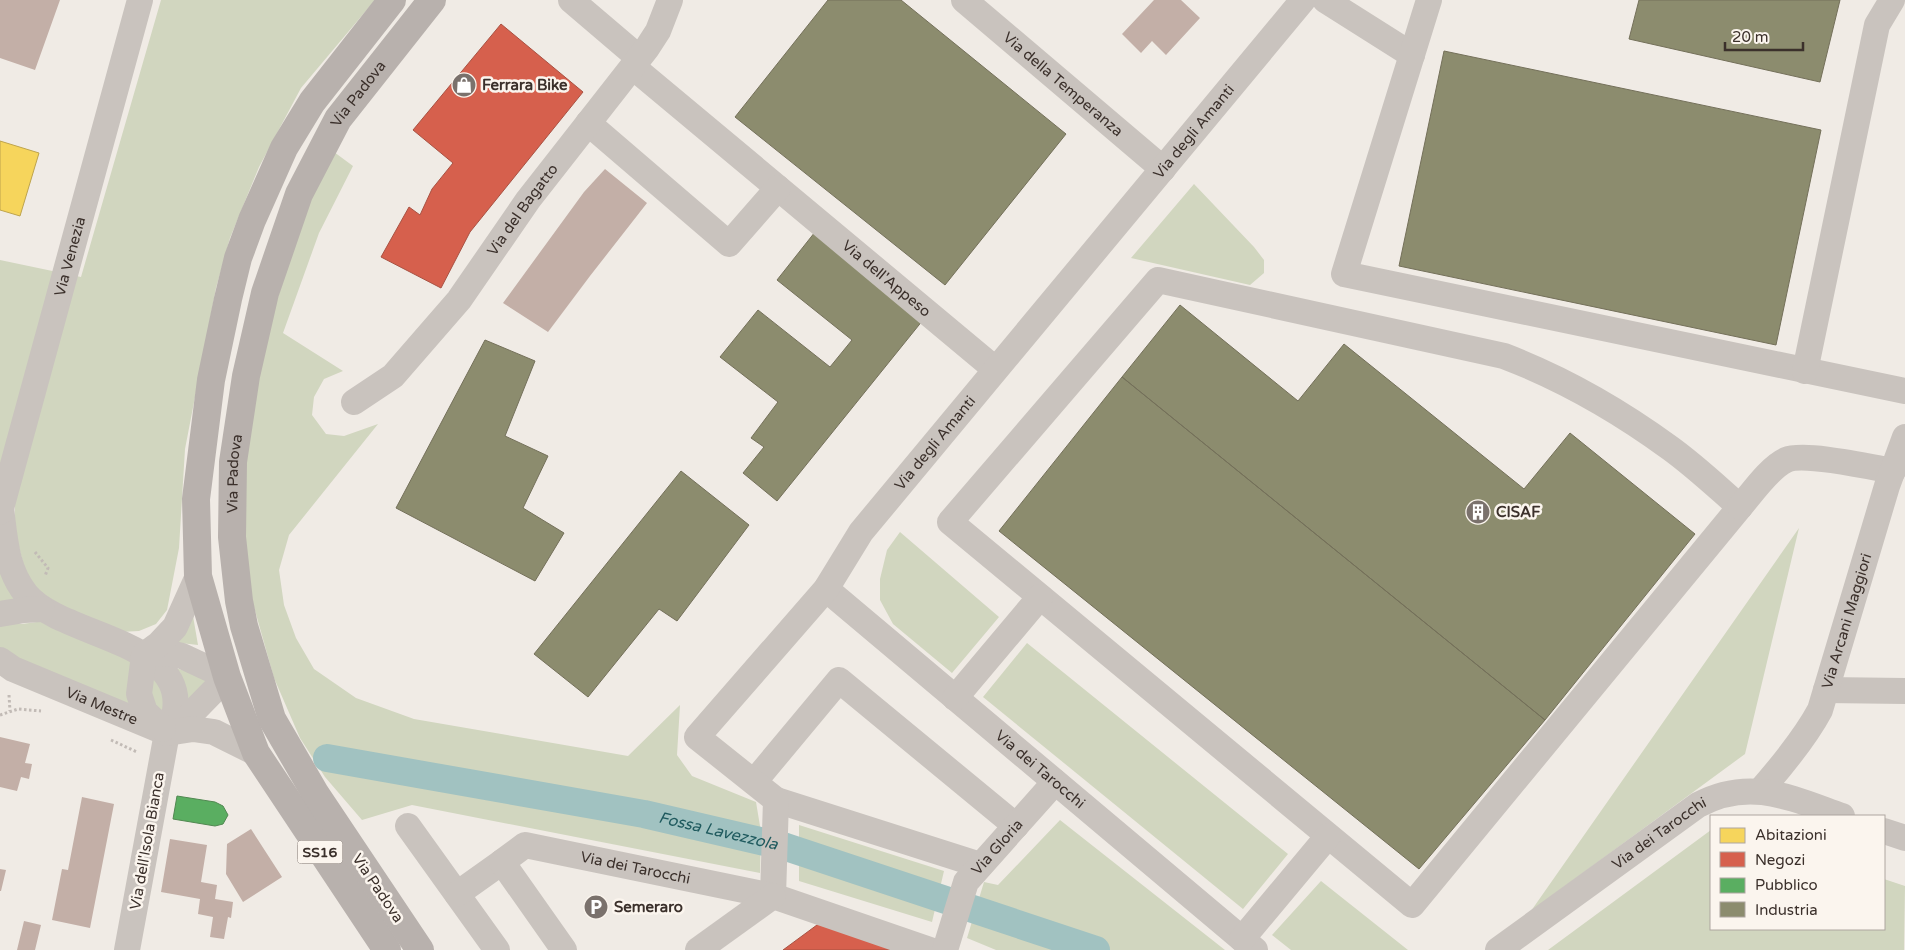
<svg xmlns="http://www.w3.org/2000/svg" width="1905" height="950" viewBox="0 0 1905 950" font-family="'Varela Round',sans-serif">
	<style>
		.green { fill: #d1d6bf }
		.homes { fill: #f6d55c; stroke: #bea44d }
		.shops { fill: #d6604d; stroke: #a85243 }
		.public { fill: #5aae61; stroke: #518851 }
		.industry { fill: #8c8c6e; stroke: #74705a }
		.lines { fill: none; stroke-linecap: round; stroke-linejoin: round }
		.canal { stroke: #a1c2c1; stroke-width: 28 }
		.building { fill: #c3afa7 }
		.path { stroke: #c2bbb6; stroke-width: 3; stroke-dasharray: 2.5 2.5; stroke-linecap: butt }
		.minor { stroke: #c9c3be; stroke-width: 26 }
		.major { stroke: #b8b1ad; stroke-width: 28 }
		.labels { text-anchor: middle; dominant-baseline: central; stroke-width: 5; stroke-linejoin: round; paint-order: stroke }
		.shield { fill: #fbf5ee; stroke: #756b66; stroke-width: 1 }
		.shield-label { font-size: 14px; font-weight: bold; fill: #3b302b }
		.street-label { font-size: 15px; fill: #3b302b; stroke: #fbf5ee }
		.poi-label { font-size: 15px; font-weight: bold; fill: #3b302b; stroke: #fbf5ee; text-anchor: start }
		.water-label { font-size: 16px; font-style: italic; fill: #1f5a5e; stroke: #fbf5ee }
	</style>
	<rect width="100%" height="100%" fill="#f0ebe5"/>
	<path class="green" d="M 161,0 L 375,0 L 301,88 L 259,167 L 230,238 L 216,288 L 185,449 L 179,548 L 167,610 L 156,624 L 139,631 L 120,632 L 97,626 L 29,586 L 14,528 L 15,506 L 0,501 L 0,260 L 81,277 Z
		M 334,152 L 353,166 L 319,233 L 283,333 L 343,371 L 324,379 L 314,397 L 312,415 L 326,434 L 344,436 L 378,424 L 289,535 L 279,570 L 284,605 L 296,638 L 314,669 L 356,698 L 414,719 L 628,756 L 680,705 L 677,755 L 692,776 L 756,802 L 761,832 L 760,873 L 412,805 L 362,820 L 325,777 L 300,738 L 274,678 L 252,600 L 241,525 L 245,444 L 261,352 L 308,200 Z
		M 1194,184 L 1254,247 L 1264,260 L 1264,273 L 1250,285 L 1131,258 Z
		M 1799,528 L 1745,754 L 1531,911 Z
		M 900,532 L 999,617 L 952,673 L 893,624 L 880,600 L 880,579 L 887,550 Z
		M 0,563 L 29,603 L 0,607 Z
		M 193,616 L 198,645 L 172,642 Z
		M 44,621 L 135,663 L 133,712 L 0,652 L 0,623 L 10,622 L 22,624 Z
		M 1027,643 L 1288,854 L 1243,909 L 983,697 Z
		M 150,667 L 165,697 L 167,712 L 156,718 L 148,697 Z
		M 172,667 L 209,678 L 184,704 Z
		M 1060,820 L 1225,950 L 996,950 L 967,938 L 984,882 L 998,885 Z
		M 799,825 L 944,871 L 932,922 L 799,881 Z
		M 1711,830 L 1711,929 L 1884,929 L 1884,879 L 1905,886 L 1904,950 L 1548,950 Z
		M 1321,881 L 1408,950 L 1291,950 L 1272,935 Z"/>
	<path class="homes" d="M 0,141 L 39,153 L 20,216 L 0,210 Z"/>
	<path class="shops" d="M 501,24 L 583,92 L 470,232 L 441,288 L 381,257 L 409,207 L 420,215 L 432,189 L 453,163 L 413,130 Z
		M 821,922 L 899,950 L 783,950 Z"/>
	<path class="public" d="M 177,796 L 215,802 L 223,806 L 228,815 L 223,824 L 215,826 L 173,819 Z"/>
	<path class="industry" d="M 828,0 L 901,0 L 1066,134 L 945,285 L 735,117 Z
		M 1639,0 L 1840,0 L 1820,82 L 1629,39 Z
		M 1444,51 L 1821,130 L 1776,345 L 1399,266 Z
		M 815,232 L 923,320 L 777,501 L 743,473 L 764,447 L 751,438 L 778,402 L 720,357 L 758,310 L 830,367 L 852,340 L 777,280 Z
		M 1180,305 L 1298,401 L 1344,344 L 1524,489 L 1570,433 L 1695,534 L 1545,720 L 1122,377 Z
		M 485,340 L 535,361 L 505,436 L 548,456 L 523,508 L 564,533 L 535,581 L 396,508 Z
		M 1122,377 L 1545,720 L 1419,869 L 999,531 Z
		M 681,471 L 749,525 L 677,621 L 659,609 L 588,697 L 534,654 Z"/>
	<g class="lines">
		<path class="canal" id="s1" d="M 327,758 L 644,814 L 786,847 L 1096,950"/>
	</g>
	<path class="building" d="M 0,0 L 60,0 L 35,70 L 0,58 Z
		M 1154,0 L 1181,0 L 1200,18 L 1166,55 L 1152,41 L 1141,53 L 1122,34 Z
		M 605,169 L 647,203 L 590,276 L 548,332 L 503,303 L 584,192 Z
		M 0,737 L 30,744 L 25,763 L 32,764 L 29,779 L 21,777 L 17,791 L 0,787 Z
		M 82,797 L 114,804 L 90,928 L 52,920 L 62,869 L 68,870 Z
		M 251,829 L 282,877 L 243,902 L 226,874 L 227,844 Z
		M 170,839 L 207,845 L 201,882 L 217,885 L 215,899 L 233,902 L 231,918 L 228,917 L 224,939 L 210,937 L 213,917 L 198,914 L 200,899 L 161,892 Z
		M 0,869 L 6,870 L 1,891 L 0,891 Z
		M 24,921 L 41,925 L 35,950 L 17,950 Z"/>
	<g class="lines">
		<path class="path" d="M 35,552 L 48,568 L 45,576
			M 9,695 L 10,711
			M 0,715 L 18,709 L 41,711
			M 111,740 L 137,752"/>
		<g class="minor">
			<path d="M 571,0 L 639,58"/>
			<path id="s2" d="M 964,0 L 1163,169"/>
			<path d="M 1325,0 L 1412,55"/>
			<path d="M 1429,0 L 1344,274 L 1905,391"/>
			<path id="s3" d="M 633,67 L 995,369"/>
			<path d="M 588,123 L 729,244 L 778,188"/>
			<path d="M 1158,280 L 1504,356 C 1564,379 1618,410 1670,448 C 1695,466 1717,487 1740,507 L 1412,905 L 950,522 Z"/>
			<path d="M 1805,371 L 1877,25 L 1892,0"/>
			<path id="s4" d="M 354,402 L 393,376 L 459,300 L 528,200 L 647,48 L 658,31 L 670,0"/>
			<path d="M 1740,507 C 1752,493 1770,467 1786,460 C 1804,452 1870,467 1893,471"/>
			<path d="M 1,508 C 5,539 6,569 26,594 C 61,637 185,639 175,711 C 173,718 170,726 167,733 L 127,950"/>
			<path id="s5" d="M 0,512 L 140,0"/>
			<path id="s6" d="M 826,589 L 1255,950"/>
			<path d="M 0,614 L 24,610 L 42,609"/>
			<path d="M 144,655 L 169,653 L 182,656 L 227,677 L 189,716 L 167,733"/>
			<path id="s7" d="M 0,660 L 13,669 L 167,733 L 193,729 L 214,732 L 256,753"/>
			<path d="M 1826,690 L 1905,691"/>
			<path d="M 955,698 L 1040,597"/>
			<path d="M 163,729 L 145,712 L 139,694 L 144,655 L 159,644 L 175,627 L 198,576"/>
			<path d="M 754,782 L 839,680 L 1016,826"/>
			<path id="s8" d="M 1760,791 C 1781,767 1805,738 1820,710 L 1887,486 L 1905,437"/>
			<path d="M 776,800 L 980,865"/>
			<path d="M 408,826 L 497,950"/>
			<path d="M 1884,831 L 1905,838"/>
			<path d="M 457,894 L 502,862"/>
			<path id="s9" d="M 773,896 L 776,800 L 697,737 L 826,589 L 861,532 L 1303,0"/>
			<path d="M 1242,939 L 1328,836"/>
			<path id="s10" d="M 564,950 L 502,862 L 525,845 L 773,896 L 930,950"/>
			<path d="M 698,950 L 773,896"/>
			<path id="s11" d="M 945,950 L 966,882 L 1055,782"/>
			<path id="s12" d="M 1498,950 L 1698,805 C 1750,777 1791,798 1842,816"/>
		</g>
		<g class="major">
			<path d="M 387,950 L 256,753 L 227,677 L 198,576 L 196,499 L 211,380 L 228,299 L 238,258 L 252,220 L 284,148 L 312,102 L 392,0"/>
			<path id="s13" d="M 420,950 L 315,793 L 272,719 L 244,626 L 239,601 L 232,537 L 233,462 L 246,376 L 265,293 L 299,194 L 338,119 L 432,0"/>
		</g>
	</g>
	<defs>
		<symbol id="shop-disc" viewBox="-11 -11 22 22"><circle r="9.5" fill="#7a716c" stroke="#fbf5ee"/><path d="M-5-2.5h2.3a2.7 3.5 0 0 1 5.4 0H5L5.5 6h-11ZM-1.5-2.5h3a1.5 2.3 0 0 0-3 0Z" fill="#fff"/></symbol>
		<symbol id="building-disc" viewBox="-11 -11 22 22"><circle r="9.5" fill="#7a716c" stroke="#fbf5ee"/><path d="M-4-6H4V6H1V3H-1V6H-4ZM-2.5-4.3h1.7v1.8h-1.7ZM.8-4.3h1.7v1.8H.8ZM-2.5-1h1.7V.8h-1.7ZM.8-1h1.7V.8H.8Z" fill="#fff"/></symbol>
		<symbol id="parking-disc" viewBox="-11 -11 22 22"><circle r="9.5" fill="#7a716c" stroke="#fbf5ee"/><path d="M-3.5-5.5H1a3.5 3.5 0 0 1 0 7H-1V5.5H-3.5ZM-1-3.4V-.6H.8a1.4 1.4 0 0 0 0-2.8Z" fill="#fff"/></symbol>
	</defs>
	<g fill-rule="evenodd">
		<use href="#shop-disc" x="450" y="71" width="28" height="28"/>
		<use href="#building-disc" x="1464" y="498" width="28" height="28"/>
		<use href="#parking-disc" x="582" y="893" width="28" height="28"/>
	</g>
	<g class="labels">
		<rect class="shield" x="297.5" y="840.5" width="45" height="23" rx="4"/>
		<g class="shield-label">
			<text x="320" y="852">SS16</text>
		</g>
		<g class="street-label">
			<text stroke="none"><textPath href="#s2" startOffset="130">Via della Temperanza</textPath></text>
			<text stroke="none"><textPath href="#s13" startOffset="930">Via Padova</textPath></text>
			<text stroke="none"><textPath href="#s9" startOffset="981">Via degli Amanti</textPath></text>
			<text stroke="none"><textPath href="#s4" startOffset="258">Via del Bagatto</textPath></text>
			<text stroke="none"><textPath href="#s5" startOffset="265">Via Venezia</textPath></text>
			<text stroke="none"><textPath href="#s3" startOffset="330">Via dell'Appeso</textPath></text>
			<text stroke="none"><textPath href="#s9" startOffset="576">Via degli Amanti</textPath></text>
			<text stroke="none"><textPath href="#s13" startOffset="525">Via Padova</textPath></text>
			<text stroke="none"><textPath href="#s8" startOffset="194">Via Arcani Maggiori</textPath></text>
			<text stroke="none"><textPath href="#s7" startOffset="112">Via Mestre</textPath></text>
			<text stroke="none"><textPath href="#s6" startOffset="280">Via dei Tarocchi</textPath></text>
			<text stroke="none"><textPath href="#s12" startOffset="199">Via dei Tarocchi</textPath></text>
			<text transform="translate(147 841) rotate(-80)">Via dell'Isola Bianca</text>
			<text stroke="none"><textPath href="#s11" startOffset="118">Via Gloria</textPath></text>
			<text stroke="none"><textPath href="#s10" startOffset="249">Via dei Tarocchi</textPath></text>
			<text transform="translate(378 888) rotate(56)">Via Padova</text>
		</g>
		<g class="poi-label">
			<text x="482" y="85">Ferrara Bike</text>
			<text x="1496" y="512">CISAF</text>
			<text x="614" y="907">Semeraro</text>
		</g>
		<g class="water-label">
			<text stroke="none"><textPath href="#s1" startOffset="398">Fossa Lavezzola</textPath></text>
		</g>
	</g>
	<rect x="1710" y="815" width="175" height="115" fill="#fbf5ee" stroke="#aea6a0"/>
	<rect x="1720" y="828" width="25" height="15" fill="#f6d55c" stroke="#aea6a0"/>
	<text x="1755" y="840" font-size="15" fill="#3b302b">Abitazioni</text>
	<rect x="1720" y="852" width="25" height="15" fill="#d6604d" stroke="#aea6a0"/>
	<text x="1755" y="865" font-size="15" fill="#3b302b">Negozi</text>
	<rect x="1720" y="878" width="25" height="15" fill="#5aae61" stroke="#aea6a0"/>
	<text x="1755" y="890" font-size="15" fill="#3b302b">Pubblico</text>
	<rect x="1720" y="902" width="25" height="15" fill="#8c8c6e" stroke="#aea6a0"/>
	<text x="1755" y="915" font-size="15" fill="#3b302b">Industria</text>
	<path d="M1725 42v8h78v-8" fill="none" stroke="#3b302b" stroke-width="2.5"/>
	<text x="1732" y="42" font-size="15" fill="#3b302b" stroke="#fbf5ee" stroke-width="4" paint-order="stroke">20 m</text>
</svg>
